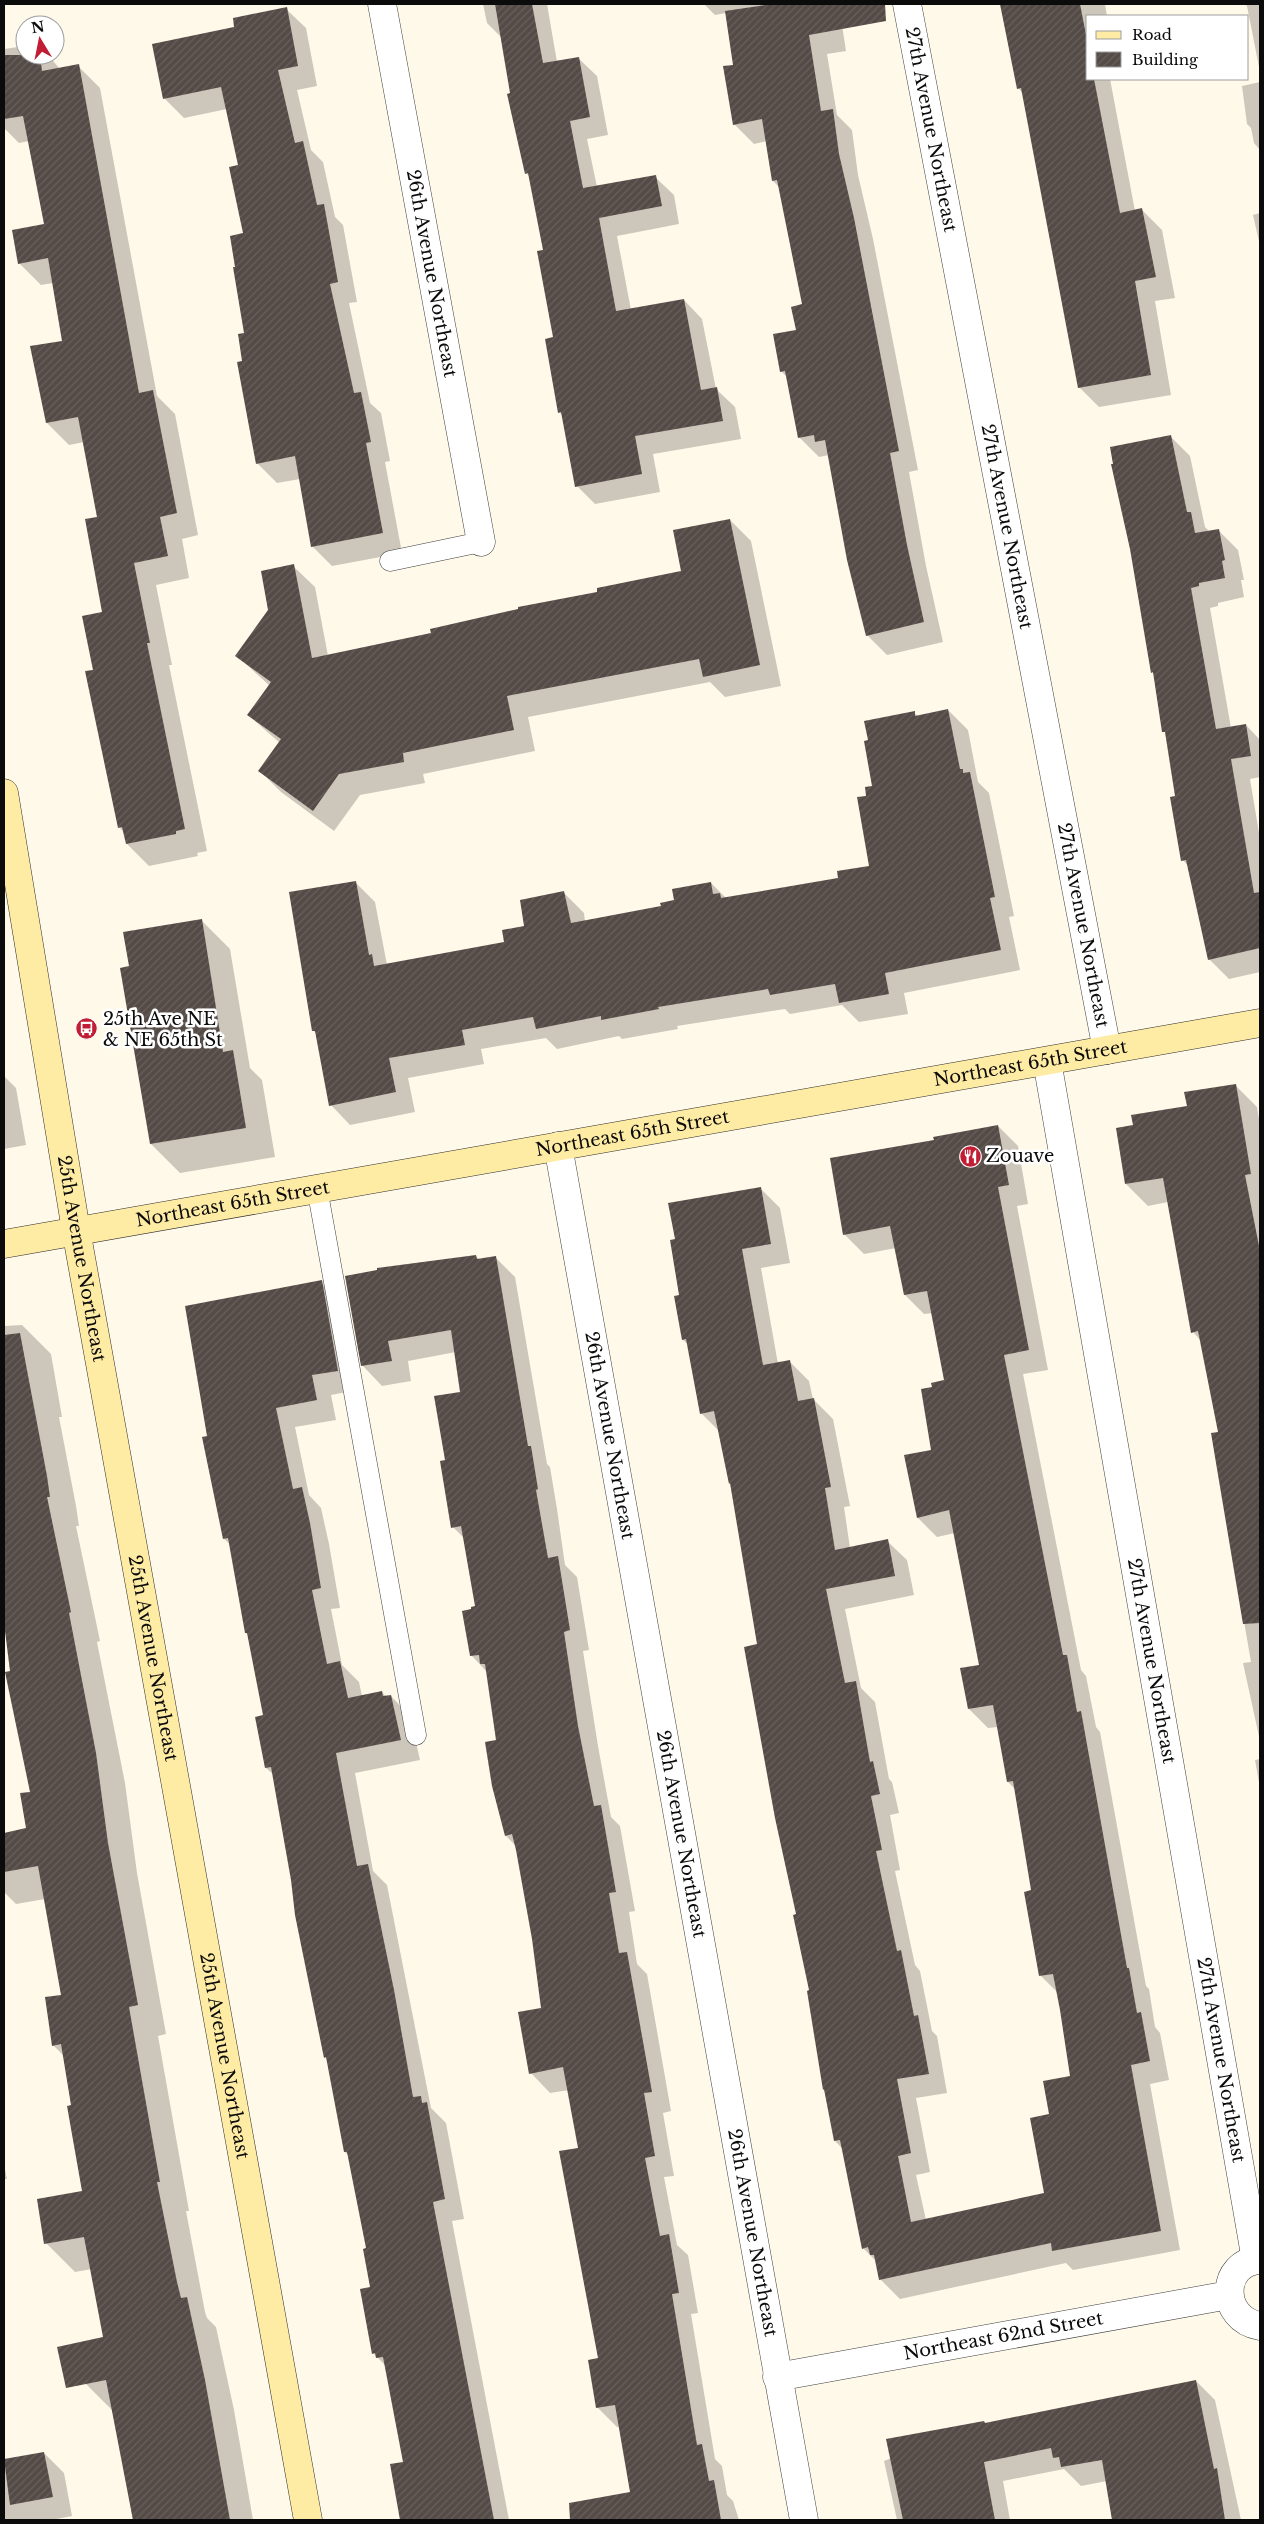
<svg xmlns="http://www.w3.org/2000/svg" width="1264" height="2524" viewBox="0 0 1264 2524" font-family="'Libre Baskerville',serif">
	<style>
		.shadow { fill: #0003 }
		.building { fill: url(#building-hatch) }
		.lines { fill: none; stroke-linecap: round; stroke-linejoin: round }
		.service-casing { stroke: #3e3e3e; stroke-width: 21 }
		.minor-casing { stroke: #3e3e3e; stroke-width: 29 }
		.secondary-casing { stroke: #2d2d2d; stroke-width: 29 }
		.service { stroke: #fff; stroke-width: 20 }
		.minor { stroke: #fff; stroke-width: 28 }
		.secondary { stroke: #ffeca4; stroke-width: 28 }
		.labels { text-anchor: middle; dominant-baseline: central; stroke-width: 5; stroke-linejoin: round; paint-order: stroke }
		.street-label { font-size: 18px; fill: #0b0b0b; stroke: #fff }
		.poi-label { font-size: 18px; fill: #0b0b0b; stroke: #fff; text-anchor: start }
	</style>
	<defs>
		<pattern id="building-hatch" width="6" height="6" patternUnits="userSpaceOnUse" patternTransform="scale(1.25)"><rect width="6" height="6" fill="#544b47"/><path d="M-1 1l2-2M0 6l6-6M5 7l2-2" fill="none" stroke="#68605d"/></pattern>
	</defs>
	<rect width="100%" height="100%" fill="#fff9e9"/>
	<path class="shadow" d="M 483,4 L 547,4 L 557,62 L 578,58 L 597,76 L 608,135 L 587,139 L 597,187 L 655,177 L 674,195 L 679,224 L 617,236 L 631,310 L 684,300 L 702,319 L 716,389 L 735,407 L 741,439 L 653,454 L 660,492 L 595,504 L 577,486 L 563,416 L 559,412 L 555,338 L 545,251 L 530,177 L 526,173 L 502,38 L 487,23 Z
		M 704,4 L 832,4 L 840,12 L 846,51 L 827,54 L 837,115 L 852,130 L 858,175 L 873,239 L 918,470 L 909,472 L 926,566 L 943,642 L 887,655 L 867,635 L 829,455 L 819,457 L 800,438 L 788,378 L 781,371 L 797,331 L 804,305 L 780,188 L 773,181 L 767,141 L 754,144 L 734,124 L 735,66 L 726,13 L 715,15 Z
		M 1000,4 L 1105,4 L 1107,16 L 1088,16 L 1088,79 L 1110,79 L 1135,211 L 1142,210 L 1162,230 L 1175,298 L 1155,301 L 1171,395 L 1099,407 L 1079,387 L 1023,93 L 1018,88 Z
		M 1245,4 L 1260,4 L 1260,72 L 1247,6 Z
		M 286,9 L 306,28 L 317,86 L 297,90 L 311,150 L 323,162 L 335,217 L 343,225 L 357,302 L 349,303 L 370,403 L 381,413 L 390,461 L 385,462 L 402,553 L 332,566 L 312,546 L 300,479 L 277,483 L 257,463 L 244,362 L 246,334 L 237,268 L 244,234 L 239,166 L 227,109 L 184,118 L 164,98 L 236,28 Z
		M 25,46 L 25,55 L 48,55 L 60,69 L 78,66 L 100,88 L 157,396 L 175,414 L 198,535 L 182,539 L 189,578 L 156,585 L 172,665 L 169,665 L 207,851 L 197,853 L 198,856 L 149,866 L 127,844 L 125,833 L 119,827 L 94,671 L 103,612 L 99,518 L 84,442 L 69,445 L 47,423 L 63,342 L 53,283 L 41,285 L 19,263 L 45,225 L 29,141 L 19,143 L 4,128 L 4,49 Z
		M 1260,82 L 1260,150 L 1254,143 L 1251,128 L 1247,124 L 1242,86 Z
		M 1260,213 L 1260,246 L 1253,215 Z
		M 1170,436 L 1190,456 L 1205,527 L 1210,532 L 1218,530 L 1238,550 L 1244,580 L 1241,580 L 1244,597 L 1218,603 L 1218,606 L 1210,608 L 1231,728 L 1246,725 L 1260,740 L 1260,777 L 1250,779 L 1260,839 L 1260,972 L 1229,979 L 1209,959 L 1189,867 L 1183,860 L 1177,797 L 1155,675 L 1152,672 Z
		M 730,520 L 751,541 L 781,686 L 725,697 L 710,682 L 528,717 L 535,751 L 423,774 L 425,783 L 360,795 L 334,831 L 281,792 L 260,771 L 280,743 L 248,715 L 270,686 L 237,656 L 270,610 L 293,566 L 315,587 L 328,656 L 432,634 L 683,572 Z
		M 948,710 L 968,730 L 978,782 L 989,793 L 1014,916 L 1009,917 L 1020,970 L 904,993 L 908,1014 L 859,1022 L 842,1005 L 790,1014 L 785,1009 L 677,1026 L 678,1029 L 622,1039 L 619,1036 L 557,1049 L 546,1038 L 481,1049 L 484,1064 L 408,1078 L 415,1112 L 350,1125 L 331,1105 L 317,1034 L 313,1030 L 355,882 L 375,902 L 387,965 L 505,943 L 564,893 L 584,913 L 585,922 L 662,907 L 711,883 L 726,898 L 839,879 L 870,867 L 868,797 L 914,713 L 918,716 Z
		M 201,920 L 230,949 L 250,1068 L 262,1080 L 275,1157 L 180,1173 L 151,1144 L 130,967 Z
		M 4,1076 L 16,1088 L 26,1145 L 4,1149 Z
		M 1235,1085 L 1257,1107 L 1260,1125 L 1260,1741 L 1243,1663 L 1251,1662 L 1212,1434 L 1219,1433 L 1201,1341 L 1193,1332 L 1168,1202 L 1148,1206 L 1126,1184 L 1134,1126 L 1188,1107 Z
		M 998,1126 L 1018,1146 L 1028,1204 L 1017,1206 L 1048,1370 L 1023,1374 L 1081,1670 L 1086,1676 L 1096,1727 L 1100,1732 L 1146,1986 L 1149,1989 L 1155,2027 L 1160,2033 L 1169,2080 L 1150,2084 L 1180,2250 L 1073,2270 L 1066,2263 L 900,2299 L 881,2280 L 877,2262 L 863,2248 L 844,2150 L 835,2141 L 824,2089 L 758,1645 L 732,1485 L 730,1483 L 719,1431 L 701,1413 L 689,1345 L 683,1340 L 676,1240 L 760,1188 L 780,1208 L 790,1263 L 761,1268 L 778,1364 L 790,1362 L 809,1381 L 813,1399 L 833,1419 L 850,1506 L 844,1507 L 850,1548 L 887,1541 L 907,1560 L 914,1595 L 845,1609 L 861,1688 L 875,1702 L 889,1779 L 892,1782 L 899,1813 L 890,1815 L 900,1870 L 895,1871 L 915,1965 L 920,1971 L 932,2031 L 937,2036 L 947,2093 L 916,2098 L 930,2172 L 916,2175 L 926,2220 L 1046,2194 L 1051,2115 L 1072,2077 L 1058,1993 L 1041,1976 L 1025,1893 L 1033,1891 L 1015,1789 L 1008,1782 L 998,1727 L 988,1728 L 969,1709 L 980,1666 L 955,1533 L 937,1537 L 918,1518 L 933,1451 L 933,1388 L 945,1381 L 933,1313 L 924,1314 L 905,1295 L 896,1248 L 864,1254 L 844,1234 L 935,1141 Z
		M 476,1256 L 479,1260 L 495,1257 L 515,1277 L 547,1464 L 550,1467 L 557,1509 L 565,1565 L 577,1577 L 589,1650 L 583,1651 L 598,1746 L 611,1817 L 620,1826 L 635,1911 L 629,1912 L 637,1964 L 647,1974 L 671,2111 L 663,2113 L 674,2176 L 664,2177 L 677,2245 L 688,2255 L 698,2313 L 691,2314 L 715,2459 L 722,2466 L 727,2495 L 733,2501 L 739,2520 L 629,2520 L 624,2494 L 631,2493 L 620,2427 L 617,2427 L 597,2407 L 600,2359 L 580,2149 L 569,2090 L 550,2093 L 531,2073 L 542,2009 L 533,1939 L 516,1846 L 506,1836 L 494,1786 L 498,1741 L 487,1672 L 472,1656 L 464,1612 L 476,1607 L 465,1539 L 453,1527 L 446,1461 L 462,1393 L 456,1352 L 408,1361 L 411,1381 L 382,1386 L 363,1366 L 347,1277 Z
		M 321,1282 L 341,1302 L 357,1390 L 331,1395 L 336,1420 L 295,1427 L 309,1495 L 321,1508 L 329,1544 L 340,1608 L 331,1609 L 342,1665 L 359,1682 L 362,1696 L 382,1692 L 386,1697 L 391,1696 L 410,1716 L 420,1760 L 355,1773 L 373,1871 L 387,1885 L 431,2108 L 446,2123 L 464,2219 L 452,2221 L 509,2520 L 402,2520 L 391,2465 L 404,2463 L 386,2366 L 373,2353 L 372,2288 L 367,2249 L 349,2156 L 345,2152 L 328,2061 L 325,2057 L 274,1775 L 266,1768 L 265,1716 L 249,1636 L 246,1633 L 230,1544 L 224,1539 L 209,1437 Z
		M 22,1325 L 51,1354 L 62,1417 L 59,1417 L 76,1506 L 79,1526 L 76,1526 L 100,1641 L 97,1642 L 125,1783 L 137,1873 L 166,2034 L 158,2036 L 189,2211 L 186,2211 L 205,2312 L 207,2318 L 216,2327 L 234,2410 L 253,2520 L 133,2520 L 113,2411 L 86,2384 L 104,2338 L 92,2269 L 75,2272 L 46,2243 L 84,2192 L 64,2056 L 53,2045 L 62,1996 L 45,1899 L 16,1904 L 4,1892 L 4,1834 L 27,1829 L 32,1793 L 4,1614 L 4,1326 Z
		M 1260,1759 L 1260,1788 L 1255,1760 Z
		M 4,2165 L 7,2179 L 4,2179 Z
		M 1196,2381 L 1215,2400 L 1241,2520 L 1113,2520 L 1107,2481 L 1081,2486 L 1064,2469 L 1003,2481 L 1010,2520 L 897,2520 L 884,2461 L 984,2422 L 986,2424 Z
		M 44,2453 L 64,2473 L 72,2516 L 51,2520 L 4,2520 L 4,2460 Z"/>
	<path class="building" d="M 495,4 L 532,4 L 543,63 L 579,57 L 590,117 L 570,121 L 583,188 L 656,175 L 662,206 L 599,218 L 616,311 L 684,299 L 701,390 L 717,387 L 723,421 L 635,436 L 642,474 L 575,487 L 561,412 L 558,413 L 545,339 L 553,337 L 537,251 L 543,250 L 528,173 L 525,174 L 507,94 L 510,93 Z
		M 773,4 L 885,4 L 886,21 L 809,35 L 821,111 L 833,109 L 839,154 L 854,218 L 899,451 L 890,453 L 907,545 L 924,622 L 866,636 L 847,560 L 825,440 L 815,442 L 814,435 L 798,438 L 785,371 L 780,372 L 773,334 L 796,330 L 791,307 L 802,304 L 777,180 L 772,181 L 762,119 L 733,125 L 723,66 L 733,65 L 725,11 Z
		M 1000,4 L 1080,4 L 1088,45 L 1088,79 L 1094,79 L 1120,213 L 1142,208 L 1156,277 L 1135,281 L 1151,375 L 1078,388 L 1021,88 L 1017,89 Z
		M 287,7 L 298,66 L 278,70 L 295,143 L 303,141 L 317,205 L 324,204 L 338,282 L 330,284 L 354,393 L 361,392 L 371,442 L 366,443 L 383,533 L 311,547 L 295,456 L 256,464 L 237,362 L 242,361 L 238,334 L 244,333 L 233,267 L 235,267 L 230,236 L 243,233 L 229,167 L 238,165 L 221,87 L 163,99 L 152,44 L 234,27 L 233,18 Z
		M 4,55 L 40,55 L 42,71 L 79,64 L 139,393 L 153,390 L 177,513 L 160,517 L 168,556 L 134,563 L 150,643 L 147,643 L 185,829 L 176,831 L 176,834 L 126,844 L 122,827 L 118,828 L 85,671 L 93,670 L 82,616 L 102,612 L 85,519 L 97,517 L 78,417 L 46,423 L 30,346 L 62,341 L 48,258 L 18,264 L 12,230 L 44,224 L 23,116 L 4,119 Z
		M 1171,435 L 1187,512 L 1191,512 L 1195,533 L 1219,529 L 1225,560 L 1222,561 L 1225,578 L 1199,583 L 1199,586 L 1191,588 L 1216,729 L 1246,724 L 1251,756 L 1231,759 L 1254,893 L 1260,892 L 1260,948 L 1208,960 L 1186,860 L 1181,861 L 1170,797 L 1175,796 L 1165,732 L 1162,732 L 1153,672 L 1151,673 L 1130,549 L 1111,464 L 1113,464 L 1110,447 Z
		M 730,519 L 760,665 L 703,677 L 699,659 L 507,696 L 514,730 L 403,753 L 404,762 L 339,774 L 313,811 L 258,771 L 281,739 L 247,715 L 271,682 L 235,656 L 268,610 L 261,571 L 294,564 L 312,658 L 431,633 L 430,629 L 518,609 L 518,607 L 597,592 L 597,588 L 681,571 L 673,530 Z
		M 948,709 L 960,769 L 963,769 L 963,773 L 970,772 L 995,897 L 990,898 L 1001,950 L 885,973 L 889,994 L 839,1003 L 835,984 L 770,995 L 768,989 L 658,1007 L 659,1009 L 601,1020 L 601,1016 L 536,1029 L 533,1017 L 462,1030 L 465,1045 L 389,1058 L 396,1092 L 329,1106 L 315,1031 L 312,1031 L 289,892 L 356,881 L 369,955 L 372,954 L 374,966 L 504,942 L 502,930 L 524,926 L 520,900 L 564,891 L 571,923 L 661,906 L 660,903 L 674,900 L 672,889 L 711,882 L 713,894 L 720,893 L 721,898 L 838,878 L 837,871 L 869,866 L 857,797 L 866,796 L 865,787 L 872,786 L 864,741 L 868,740 L 864,721 L 915,711 L 915,716 Z
		M 202,919 L 223,1052 L 233,1050 L 246,1128 L 150,1144 L 120,968 L 129,966 L 123,932 Z
		M 1236,1084 L 1251,1174 L 1245,1175 L 1260,1251 L 1260,1623 L 1243,1624 L 1211,1433 L 1218,1432 L 1198,1331 L 1191,1333 L 1163,1178 L 1125,1184 L 1116,1128 L 1133,1125 L 1131,1115 L 1187,1106 L 1184,1092 Z
		M 998,1125 L 1009,1185 L 998,1187 L 1029,1350 L 1004,1355 L 1063,1655 L 1067,1655 L 1077,1712 L 1081,1711 L 1127,1968 L 1129,1968 L 1137,2013 L 1141,2012 L 1150,2061 L 1131,2065 L 1161,2231 L 1052,2251 L 1051,2243 L 879,2280 L 874,2255 L 870,2255 L 868,2247 L 862,2249 L 840,2140 L 834,2141 L 824,2089 L 823,2090 L 807,1991 L 809,1990 L 793,1915 L 796,1914 L 775,1818 L 744,1647 L 757,1644 L 730,1483 L 729,1484 L 714,1411 L 700,1414 L 686,1339 L 682,1340 L 674,1296 L 679,1295 L 670,1240 L 675,1239 L 668,1203 L 761,1187 L 771,1244 L 742,1249 L 763,1365 L 790,1360 L 798,1401 L 814,1398 L 831,1487 L 825,1488 L 835,1550 L 888,1539 L 895,1576 L 826,1589 L 845,1683 L 856,1681 L 870,1762 L 873,1761 L 880,1794 L 871,1796 L 882,1850 L 876,1851 L 897,1951 L 901,1950 L 914,2016 L 918,2015 L 929,2074 L 897,2079 L 911,2153 L 898,2156 L 911,2222 L 1044,2193 L 1030,2118 L 1049,2114 L 1043,2081 L 1070,2076 L 1060,2010 L 1053,1974 L 1039,1976 L 1024,1892 L 1031,1890 L 1013,1781 L 1007,1782 L 993,1705 L 968,1709 L 960,1668 L 979,1665 L 949,1510 L 917,1518 L 904,1455 L 931,1450 L 921,1389 L 932,1387 L 931,1383 L 944,1380 L 927,1291 L 904,1295 L 890,1226 L 843,1235 L 830,1158 L 934,1140 L 933,1137 Z
		M 476,1255 L 477,1259 L 496,1256 L 528,1446 L 531,1446 L 538,1489 L 536,1490 L 548,1558 L 558,1556 L 570,1630 L 564,1632 L 578,1726 L 594,1806 L 601,1805 L 616,1892 L 609,1893 L 619,1953 L 627,1952 L 652,2092 L 644,2093 L 655,2156 L 645,2158 L 660,2236 L 669,2234 L 679,2293 L 672,2294 L 697,2445 L 702,2444 L 709,2481 L 714,2480 L 721,2520 L 570,2520 L 569,2503 L 630,2492 L 615,2405 L 596,2408 L 588,2360 L 598,2358 L 559,2151 L 578,2148 L 563,2067 L 529,2074 L 518,2012 L 541,2008 L 532,1939 L 516,1850 L 512,1834 L 505,1836 L 492,1786 L 485,1742 L 496,1740 L 485,1664 L 480,1664 L 479,1655 L 470,1656 L 462,1611 L 471,1609 L 471,1607 L 475,1606 L 461,1526 L 451,1528 L 440,1461 L 445,1460 L 434,1396 L 460,1392 L 451,1330 L 388,1341 L 392,1361 L 361,1366 L 345,1276 L 377,1270 L 377,1268 Z
		M 322,1280 L 338,1371 L 312,1375 L 317,1400 L 276,1408 L 293,1489 L 302,1487 L 310,1523 L 321,1588 L 312,1590 L 327,1664 L 340,1661 L 348,1698 L 382,1691 L 383,1696 L 391,1695 L 401,1740 L 336,1753 L 357,1866 L 368,1864 L 394,1990 L 413,2097 L 421,2096 L 422,2103 L 427,2102 L 445,2199 L 433,2202 L 494,2520 L 400,2520 L 390,2464 L 403,2462 L 383,2357 L 376,2358 L 375,2353 L 372,2354 L 360,2289 L 370,2287 L 363,2249 L 366,2248 L 347,2152 L 344,2152 L 326,2057 L 324,2058 L 295,1915 L 291,1880 L 271,1767 L 265,1768 L 255,1717 L 263,1715 L 247,1633 L 245,1633 L 228,1538 L 223,1539 L 202,1437 L 207,1436 L 185,1306 Z
		M 20,1333 L 47,1476 L 50,1497 L 47,1497 L 71,1612 L 69,1613 L 96,1753 L 108,1843 L 138,2005 L 129,2007 L 160,2182 L 157,2182 L 177,2282 L 181,2298 L 187,2297 L 205,2380 L 230,2520 L 133,2520 L 106,2380 L 66,2388 L 57,2347 L 103,2337 L 84,2237 L 44,2244 L 37,2199 L 82,2191 L 67,2106 L 71,2105 L 61,2044 L 52,2046 L 45,1997 L 61,1995 L 38,1866 L 4,1872 L 4,1833 L 26,1828 L 20,1793 L 30,1792 L 5,1672 L 10,1671 L 4,1623 L 4,1335 Z
		M 1196,2380 L 1214,2469 L 1217,2468 L 1225,2520 L 1112,2520 L 1102,2460 L 1061,2467 L 1059,2457 L 1053,2458 L 1051,2448 L 984,2462 L 995,2520 L 903,2520 L 886,2439 L 984,2421 L 985,2423 Z
		M 44,2452 L 53,2497 L 10,2505 L 4,2459 Z"/>
	<g class="lines">
		<defs>
			<path id="service" d="M 390,561 L 481,542
				M 317,1188 L 416,1735"/>
			<g id="minor">
				<path id="s1" d="M 382,4 L 481,542"/>
				<path id="s2" d="M 907,4 L 1107,1050"/>
				<path id="s3" d="M 1047,1061 L 1256,2260"/>
				<path id="s4" d="M 558,1146 L 804,2520"/>
				<path d="M 1260,2260 C 1220,2262 1219,2319 1260,2326"/>
				<path id="s5" d="M 777,2377 L 1229,2295"/>
			</g>
			<g id="secondary">
				<path id="s6" d="M 4,793 L 76,1230 L 308,2520"/>
				<path id="s7" d="M 4,1244 L 1260,1023"/>
			</g>
		</defs>
		<use href="#service" class="service-casing"/>
		<use href="#minor" class="minor-casing"/>
		<use href="#secondary" class="secondary-casing"/>
		<use href="#service" class="service"/>
		<use href="#minor" class="minor"/>
		<use href="#secondary" class="secondary"/>
	</g>
	<defs>
		<symbol id="bus-disc" viewBox="-11 -11 22 22"><circle r="9.5" fill="#c11d34" stroke="#fff"/><path d="M-5-6H5V4H4V6H2V4H-2V6H-4V4H-5ZM-3.5-4V0h7V-4ZM-3.5 1.2v1.5H-2V1.2ZM2 1.2v1.5H3.5V1.2Z" fill="#fff"/></symbol>
		<symbol id="restaurant-disc" viewBox="-11 -11 22 22"><circle r="9.5" fill="#c11d34" stroke="#fff"/><path d="M-5-6h1v4h1v-4h1v4h1v-4h1v5L-1.5 .5V6h-2V.5L-5-1ZM5-6V6H3V1.5H1.5Q1.5-4 5-6Z" fill="#fff"/></symbol>
	</defs>
	<g fill-rule="evenodd">
		<use href="#bus-disc" x="74" y="1016" width="25" height="25"/>
		<use href="#restaurant-disc" x="958" y="1144" width="25" height="25"/>
	</g>
	<g class="labels">
		<g class="street-label">
			<text stroke="none"><textPath href="#s2" startOffset="128">27th Avenue Northeast</textPath></text>
			<text stroke="none"><textPath href="#s1" startOffset="274">26th Avenue Northeast</textPath></text>
			<text stroke="none"><textPath href="#s2" startOffset="532">27th Avenue Northeast</textPath></text>
			<text stroke="none"><textPath href="#s2" startOffset="938">27th Avenue Northeast</textPath></text>
			<text stroke="none"><textPath href="#s7" startOffset="1042">Northeast 65th Street</textPath></text>
			<text stroke="none"><textPath href="#s7" startOffset="638">Northeast 65th Street</textPath></text>
			<text stroke="none"><textPath href="#s7" startOffset="232">Northeast 65th Street</textPath></text>
			<text stroke="none"><textPath href="#s6" startOffset="472">25th Avenue Northeast</textPath></text>
			<text stroke="none"><textPath href="#s4" startOffset="294">26th Avenue Northeast</textPath></text>
			<text stroke="none"><textPath href="#s6" startOffset="878">25th Avenue Northeast</textPath></text>
			<text stroke="none"><textPath href="#s3" startOffset="609">27th Avenue Northeast</textPath></text>
			<text stroke="none"><textPath href="#s4" startOffset="699">26th Avenue Northeast</textPath></text>
			<text stroke="none"><textPath href="#s6" startOffset="1282">25th Avenue Northeast</textPath></text>
			<text stroke="none"><textPath href="#s3" startOffset="1014">27th Avenue Northeast</textPath></text>
			<text stroke="none"><textPath href="#s4" startOffset="1104">26th Avenue Northeast</textPath></text>
			<text stroke="none"><textPath href="#s5" startOffset="230">Northeast 62nd Street</textPath></text>
		</g>
		<g class="poi-label">
			<text x="103" y="1019">25th Ave NE<tspan x="103" dy="21">&amp; NE 65th St</tspan></text>
			<text x="986" y="1156">Zouave</text>
		</g>
	</g>
	<rect width="1264" height="2524" fill="none" stroke="#0b0b0b" stroke-width="10"/>
	<rect x="1086" y="15" width="162" height="65" fill="#ffffff" stroke="#9d9d9d"/>
	<rect x="1096" y="31" width="25" height="8" fill="#ffeca4" stroke="#9d9d9d"/>
	<text x="1132" y="40" font-size="15" fill="#0b0b0b">Road</text>
	<rect x="1096" y="52" width="25" height="15" fill="url(#building-hatch)" stroke="#9d9d9d"/>
	<text x="1132" y="65" font-size="15" fill="#0b0b0b">Building</text>
	<g transform="translate(40 40) rotate(350)"><circle r="24" fill="#ffffff" stroke="#9d9d9d"/>
	<path d="M0-4L9 19L0 12L-9 19Z" fill="#c11d34"/>
	<text y="-8" font-size="14" font-weight="bold" text-anchor="middle" fill="#0b0b0b">N</text>
	</g>
</svg>
